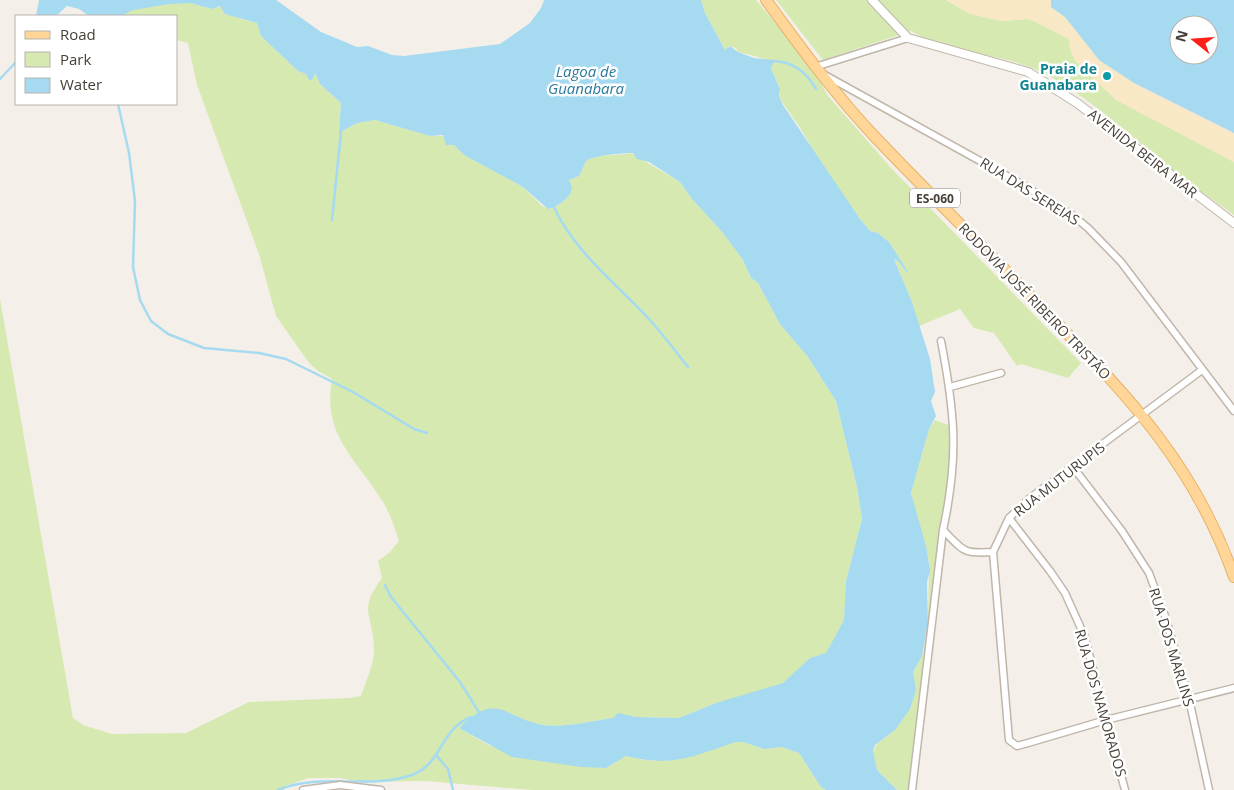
<svg xmlns="http://www.w3.org/2000/svg" width="1234" height="790" viewBox="0 0 1234 790" font-family="'Open Sans',sans-serif">
	<style>
		.green { fill: #d6e9b1 }
		.sand { fill: #f9e8c5 }
		.water { fill: #a5daf1; fill-rule: evenodd }
		.lines { fill: none; stroke-linecap: round; stroke-linejoin: round }
		.stream { stroke: #a5daf1; stroke-width: 2.5 }
		.minor-casing { stroke: #c0b6ab; stroke-width: 9 }
		.tertiary-casing { stroke: #c0b6ab; stroke-width: 10 }
		.primary-casing { stroke: #e6b166; stroke-width: 12 }
		.minor { stroke: #fff; stroke-width: 6 }
		.tertiary { stroke: #fff; stroke-width: 8 }
		.primary { stroke: #ffd697; stroke-width: 10 }
		.culture-dot { fill: #0f9aa8; stroke: #fff; stroke-width: 2 }
		.labels { text-anchor: middle; dominant-baseline: central; stroke-width: 5; stroke-linejoin: round; paint-order: stroke }
		.shield { fill: #fff; stroke: #7f7973; stroke-width: 1 }
		.shield-label { font-size: 12px; font-weight: bold; fill: #484037 }
		.culture-label { font-size: 14px; font-weight: bold; fill: #0d838f; stroke: #fff; text-anchor: end }
		.street-label { font-size: 14px; fill: #484037; stroke: #fff }
		.water-label { font-size: 15px; font-style: italic; fill: #2a7a9d; stroke: #fff }
	</style>
	<rect width="100%" height="100%" fill="#f4f0e9"/>
	<path class="green" d="M 701,0 L 756,0 L 813,68 L 828,96 L 892,169 L 1081,363 L 1068,378 L 1021,364 L 1017,366 L 994,333 L 974,328 L 960,309 L 919,326 L 912,302 L 894,259 L 898,261 L 907,273 L 907,270 L 889,242 L 878,233 L 870,231 L 860,219 L 823,166 L 799,126 L 780,99 L 779,87 L 771,69 L 773,62 C 771,60 743,53 738,52 L 736,48 L 728,46 L 728,50 L 725,50 L 705,13 Z
		M 776,0 L 946,0 L 970,14 L 1001,21 L 1027,19 L 1034,21 L 1069,39 L 1072,55 L 1130,107 L 1234,162 L 1234,215 C 1215,201 1194,187 1175,172 C 1132,138 1091,97 1041,72 C 1001,52 950,55 911,31 L 823,60 Z
		M 190,3 L 212,9 L 221,6 L 241,19 L 257,23 L 261,36 L 298,71 L 306,74 L 310,80 L 315,73 L 320,84 L 341,103 L 339,133 L 357,123 L 375,120 L 430,136 L 445,136 L 446,145 L 454,145 L 464,155 L 523,187 L 542,206 L 550,209 C 557,207 572,197 572,188 C 572,185 570,183 569,180 L 579,176 L 586,161 C 600,153 617,156 631,153 L 680,182 L 692,199 L 723,233 L 743,260 L 751,278 L 758,283 L 780,324 L 808,357 L 836,401 L 857,487 L 862,519 L 846,581 L 844,620 L 826,654 L 813,657 L 788,681 L 747,695 L 716,703 L 679,718 L 636,717 L 618,714 L 613,718 C 591,721 566,728 544,725 C 507,720 495,691 459,728 L 490,746 L 606,768 L 626,756 C 675,769 691,754 736,742 L 743,742 L 764,749 L 782,747 L 799,753 L 821,787 L 826,790 L 532,790 L 426,781 L 359,782 L 340,778 L 308,778 L 285,786 L 284,790 L 0,790 L 0,299 L 73,718 L 83,725 L 112,734 L 186,733 L 249,702 L 351,698 L 361,696 C 366,681 375,662 374,647 C 372,612 358,611 382,578 L 378,561 L 390,552 L 399,541 C 395,528 390,514 383,502 C 356,458 322,436 332,379 L 318,371 L 309,363 L 276,316 L 259,254 L 197,85 L 188,43 L 176,40 L 176,16 L 121,16 C 134,4 173,3 190,3 Z
		M 935,420 L 954,427 L 956,460 L 922,702 L 912,754 L 910,790 L 897,790 L 877,770 L 873,752 L 877,744 L 895,730 L 911,707 L 914,680 L 913,672 L 923,654 L 928,623 L 929,563 L 911,493 L 929,429 Z"/>
	<path class="sand" d="M 946,0 L 1051,0 L 1051,7 L 1065,17 L 1099,60 L 1134,83 L 1234,133 L 1234,162 L 1116,100 L 1076,62 L 1070,49 L 1069,39 L 1034,21 L 1027,19 L 1001,21 L 970,14 Z"/>
	<path class="water" d="M 39,0 L 276,0 L 321,32 L 357,47 L 368,46 L 392,55 L 404,56 L 500,44 L 530,23 L 541,8 L 544,0 L 701,0 L 705,13 L 725,50 L 730,46 L 738,52 L 754,58 L 774,60 L 771,69 L 780,89 L 779,96 L 783,105 L 860,219 L 870,231 L 878,233 L 889,242 L 907,270 L 908,274 L 898,261 L 894,259 L 912,302 L 930,359 L 935,392 L 931,401 L 936,416 L 929,429 L 911,493 L 926,546 L 930,571 L 927,582 L 928,623 L 922,656 L 913,672 L 916,690 L 910,709 L 895,730 L 875,745 L 873,751 L 877,770 L 897,790 L 826,790 L 821,787 L 799,753 L 782,747 L 764,749 L 743,742 L 736,742 C 693,756 673,768 626,756 L 606,768 L 581,767 L 512,757 L 459,728 C 497,690 504,718 543,725 C 566,728 591,721 613,718 L 618,713 L 636,717 L 679,718 L 716,703 L 783,683 L 810,658 L 826,653 L 844,620 L 846,581 L 862,519 L 857,487 L 836,401 L 808,357 L 780,324 L 758,283 L 751,278 L 743,260 L 723,233 L 692,199 L 680,182 L 649,162 L 637,159 L 633,153 C 623,153 595,155 586,161 L 579,176 L 569,180 C 570,183 572,185 572,188 C 572,197 556,208 548,209 L 523,187 L 464,155 L 454,145 L 446,145 L 443,135 L 430,136 L 375,120 L 357,123 L 339,133 L 341,103 L 320,84 L 315,73 L 312,80 L 309,80 L 306,74 L 298,71 L 261,36 L 257,23 L 225,14 L 220,6 L 212,9 L 190,3 L 169,4 L 133,10 L 121,16 L 89,16 L 79,9 L 67,6 L 56,16 L 36,16 Z
		M 1051,0 L 1234,0 L 1234,133 L 1134,83 L 1099,60 L 1065,17 L 1051,7 ZM 1179,25 L 1209,25 L 1209,55 L 1179,55 Z"/>
	<g class="lines">
		<path class="stream" d="M 772,61 C 792,61 806,71 816,89
			M 0,79 L 16,62
			M 118,104 L 129,153 L 135,201 L 133,267 L 140,300 L 151,321 L 168,334 L 204,348 L 259,353 L 286,359 L 353,392 L 414,429 L 427,433
			M 553,205 C 573,251 616,283 649,319 C 663,334 675,351 688,367
			M 332,220 L 341,132
			M 385,585 L 391,597 L 460,682 L 480,714
			M 436,755 L 448,769 L 453,790
			M 278,790 C 321,772 369,790 412,775 C 443,763 440,729 471,717"/>
		<defs>
			<path id="minor" d="M 815,67 L 908,38
				M 823,74 L 1018,182 L 1071,214 L 1088,228 L 1121,262 L 1234,411
				M 1202,370 L 1030,498 L 1009,518 L 993,552 L 1009,740 L 1017,746 L 1028,743 L 1106,720 L 1234,688
				M 950,387 L 1001,373
				M 1073,467 L 1122,531 L 1149,573 L 1165,616 L 1189,699 L 1209,790
				M 1009,518 L 1050,571 L 1065,593 L 1084,635 L 1125,790
				M 943,530 C 964,551 962,554 993,552
				M 303,790 L 340,785 L 381,790
				M 912,790 L 943,530 C 959,457 955,413 941,341"/>
			<path id="tertiary" d="M 872,0 L 908,38 L 1028,72 L 1077,103 L 1234,223"/>
			<path id="primary" d="M 766,0 C 801,48 836,96 877,139 C 935,200 996,259 1054,320 C 1132,400 1196,468 1234,577"/>
		</defs>
		<use href="#minor" class="minor-casing"/>
		<use href="#tertiary" class="tertiary-casing"/>
		<use href="#primary" class="primary-casing"/>
		<use href="#minor" class="minor"/>
		<use href="#tertiary" class="tertiary"/>
		<use href="#primary" class="primary"/>
	</g>
	<circle class="culture-dot" cx="1107" cy="76" r="5"/>
	<g class="labels">
		<rect class="shield" x="910" y="188.5" width="50" height="19" rx="4"/>
		<g class="shield-label">
			<text x="935" y="198">ES-060</text>
		</g>
		<g class="culture-label">
			<text x="1097" y="68">Praia de<tspan x="1097" dy="16">Guanabara</tspan></text>
		</g>
		<g class="street-label">
			<text transform="translate(1143 153) rotate(38)">AVENIDA BEIRA MAR</text>
			<text transform="translate(1030 191) rotate(32)">RUA DAS SEREIAS</text>
			<text transform="translate(1035 301) rotate(46)">RODOVIA JOSÉ RIBEIRO TRISTÃO</text>
			<text transform="translate(1059 479) rotate(-38)">RUA MUTURUPIS</text>
			<text transform="translate(1172 647) rotate(73)">RUA DOS MARLINS</text>
			<text transform="translate(1101 703) rotate(74)">RUA DOS NAMORADOS</text>
		</g>
		<g class="water-label">
			<text x="586" y="71">Lagoa de<tspan x="586" dy="17">Guanabara</tspan></text>
		</g>
	</g>
	<rect x="15" y="15" width="162" height="90" fill="#ffffff" stroke="#b6b3af"/>
	<rect x="25" y="31" width="25" height="8" fill="#ffd697" stroke="#b6b3af"/>
	<text x="60" y="40" font-size="15" fill="#484037">Road</text>
	<rect x="25" y="52" width="25" height="15" fill="#d6e9b1" stroke="#b6b3af"/>
	<text x="60" y="65" font-size="15" fill="#484037">Park</text>
	<rect x="25" y="78" width="25" height="15" fill="#a5daf1" stroke="#b6b3af"/>
	<text x="60" y="90" font-size="15" fill="#484037">Water</text>
	<g transform="translate(1194 40) rotate(287)"><circle r="24" fill="#ffffff" stroke="#b6b3af"/>
	<path d="M0-4L9 19L0 12L-9 19Z" fill="#fc2118"/>
	<text y="-8" font-size="14" font-weight="bold" text-anchor="middle" fill="#484037">N</text>
	</g>
</svg>
